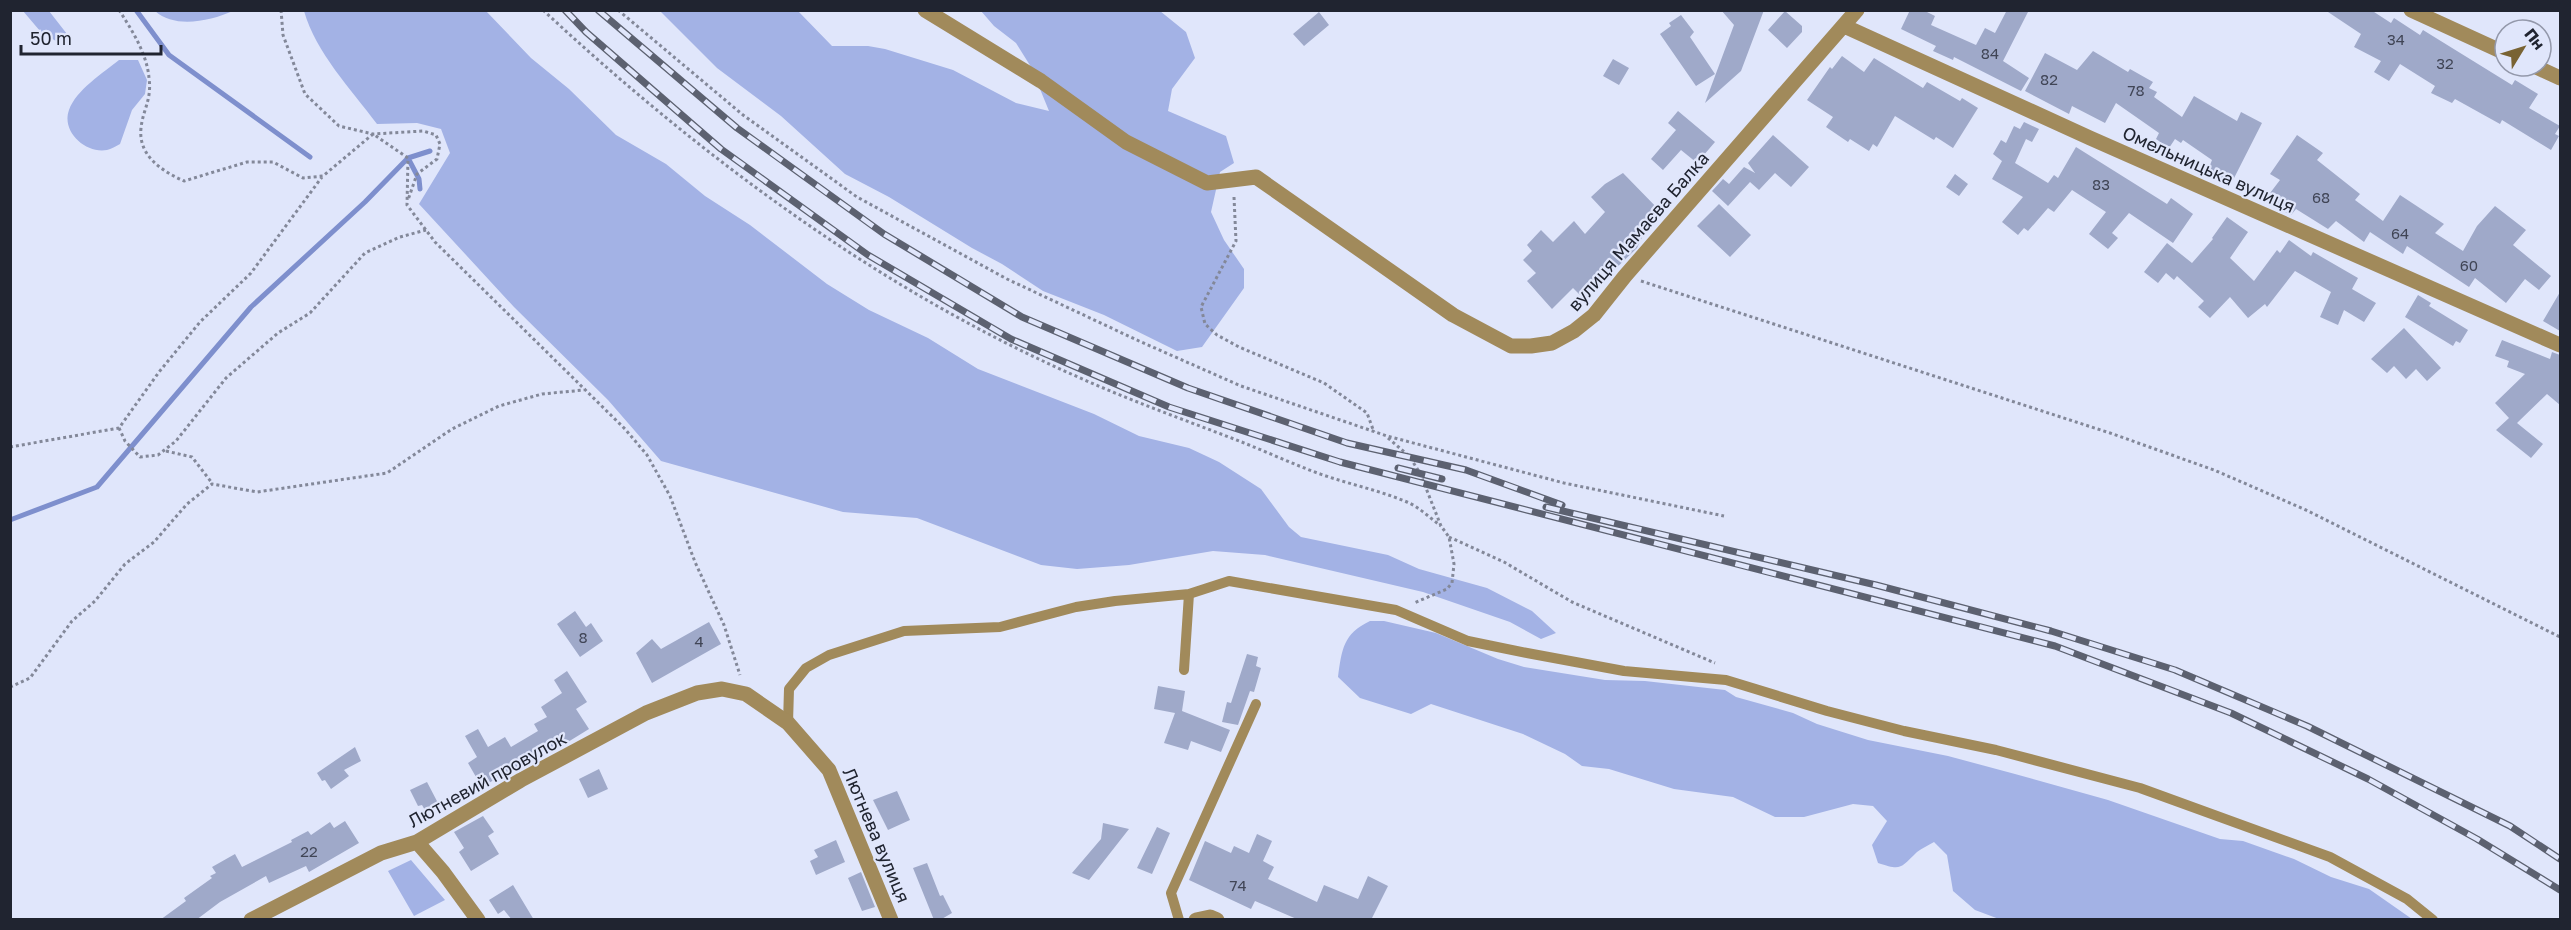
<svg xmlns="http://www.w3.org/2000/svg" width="2571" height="930" viewBox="0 0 2571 930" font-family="'Golos Text',sans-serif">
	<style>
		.green { fill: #a3b2e5 }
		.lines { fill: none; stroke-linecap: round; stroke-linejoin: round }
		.stream { stroke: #7e8fcd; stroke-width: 5 }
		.building { fill: #9fa9c9 }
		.path { stroke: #838899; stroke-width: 3; stroke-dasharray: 3 3; stroke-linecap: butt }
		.service { stroke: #a18a5b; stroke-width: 10 }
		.minor { stroke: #a18a5b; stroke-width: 15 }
		.rail-casing { stroke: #5c6170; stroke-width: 7 }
		.rail { stroke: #e0e6fb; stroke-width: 4.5; stroke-dasharray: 14; stroke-linecap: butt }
		.labels { text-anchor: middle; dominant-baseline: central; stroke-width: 4.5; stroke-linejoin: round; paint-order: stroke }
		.number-label { font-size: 15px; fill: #404556 }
		.street-label { font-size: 18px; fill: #202430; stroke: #e0e6fb }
	</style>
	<rect width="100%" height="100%" fill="#e0e6fb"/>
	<path class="green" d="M 23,11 L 49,11 L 67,34 L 67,40 L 59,43 L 40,31 Z
		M 155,11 L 233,11 C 210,21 175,29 155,11 Z
		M 304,11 L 486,11 L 531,58 L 569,89 L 616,135 L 666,164 L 705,196 L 750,225 L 827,284 L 869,310 L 928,338 L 978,369 L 1094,414 L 1139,436 L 1189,448 L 1219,462 L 1261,489 L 1289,527 L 1301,537 L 1388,555 L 1419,569 L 1487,588 L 1532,611 L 1556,633 L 1541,639 L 1510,622 L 1423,592 L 1265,555 L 1213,551 L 1129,565 L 1077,569 L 1041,565 L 917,518 L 843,512 L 661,461 L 608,400 L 514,307 L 419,204 L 450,153 L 441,129 L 417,123 L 377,124 C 351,89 316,53 304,11 Z
		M 660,11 L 798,11 L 832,46 L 868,46 L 885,49 L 953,70 L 1016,103 L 1049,111 L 1031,67 L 1016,43 L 994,26 L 981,11 L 1160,11 L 1186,32 L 1195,58 L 1172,89 L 1168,111 L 1226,136 L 1234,163 L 1220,172 L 1211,212 L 1224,240 L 1244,269 L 1244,288 L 1202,347 L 1177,351 L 1104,315 L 1043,291 L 1002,264 L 972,248 L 889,197 L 845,174 L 781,116 L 717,68 Z
		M 119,60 L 138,60 L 147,80 L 145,94 L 132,110 L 120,144 C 116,146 111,149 107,150 C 86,154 61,132 69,110 C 76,90 103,73 119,60 Z
		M 1370,621 L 1384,621 L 1436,633 L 1498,659 L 1524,667 L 1605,680 L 1645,681 L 1725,690 L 1736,697 L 1793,713 L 1817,724 L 1868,740 L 1948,756 L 2015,774 L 2108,800 L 2220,839 L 2243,841 L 2294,859 L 2331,877 L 2369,889 L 2412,919 L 1999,919 L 1975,910 L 1953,891 L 1947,855 L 1934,842 C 1929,845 1922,848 1917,852 C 1900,868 1902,871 1878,863 L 1872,845 L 1887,821 L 1873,806 L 1853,804 L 1804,817 L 1775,817 L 1733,797 L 1674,789 L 1609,769 L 1582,766 L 1565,754 L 1523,734 L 1431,704 L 1411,714 L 1360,698 L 1338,677 C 1342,649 1343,634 1370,621 Z
		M 411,860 L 445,900 L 414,916 L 388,871 Z"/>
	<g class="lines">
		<path class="stream" d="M 136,10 L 169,55 L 310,157
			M 408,158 L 419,179 L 420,189
			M 10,520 L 97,487 L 251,307 L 365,202 L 408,158 L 430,151"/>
	</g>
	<path class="building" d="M 1721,10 L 1764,10 L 1741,71 L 1705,103 L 1734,25 Z
		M 1910,10 L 1923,10 L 1935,16 L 1931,25 L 1976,45 L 1985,28 L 1995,33 L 2007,10 L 2029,10 L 2003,61 L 2029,78 L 2021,91 L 1954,57 L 1953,60 L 1933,51 L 1936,46 L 1901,29 Z
		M 2325,10 L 2371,10 L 2391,23 L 2394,18 L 2420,35 L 2423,30 L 2512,85 L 2515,80 L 2538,94 L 2529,108 L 2560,126 L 2555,134 L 2559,136 L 2551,150 L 2502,120 L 2500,124 L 2455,99 L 2452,103 L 2431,93 L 2435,86 L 2400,64 L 2389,81 L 2374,72 L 2381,61 L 2354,47 L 2361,34 Z
		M 1785,11 L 1802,26 L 1802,32 L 1787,48 L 1768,30 Z
		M 1319,12 L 1329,25 L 1304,46 L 1293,34 Z
		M 1681,15 L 1694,32 L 1690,37 L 1715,74 L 1696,86 L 1660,34 L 1671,26 L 1669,23 Z
		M 2093,51 L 2128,72 L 2130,69 L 2153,82 L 2149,88 L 2157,92 L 2154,97 L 2182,117 L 2194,96 L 2237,121 L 2241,112 L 2262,123 L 2231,184 L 2207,173 L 2212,160 L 2183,140 L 2181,143 L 2175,139 L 2169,148 L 2156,139 L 2159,133 L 2116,103 L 2105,123 L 2072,106 L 2069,114 L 2025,91 L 2045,53 L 2077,70 Z
		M 1842,56 L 1864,72 L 1874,58 L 1923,88 L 1927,82 L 1960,101 L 1962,98 L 1978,108 L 1953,148 L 1936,137 L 1934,140 L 1895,116 L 1877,147 L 1873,144 L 1869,151 L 1850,139 L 1848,142 L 1826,127 L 1833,117 L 1807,100 L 1830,67 L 1832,69 Z
		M 1613,59 L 1629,68 L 1619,85 L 1603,76 Z
		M 1678,111 L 1715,142 L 1697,163 L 1681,150 L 1663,170 L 1651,159 L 1676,130 L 1668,123 Z
		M 2024,122 L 2039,129 L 2032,142 L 2026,139 L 2015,163 L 2048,183 L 2054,175 L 2058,178 L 2076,147 L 2167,204 L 2171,198 L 2193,214 L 2173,243 L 2129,213 L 2112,233 L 2118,238 L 2108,249 L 2089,234 L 2106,212 L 2072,190 L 2054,212 L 2048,208 L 2028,231 L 2024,228 L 2018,235 L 2002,222 L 2023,197 L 1992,179 L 2002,161 L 1993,154 L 2001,140 L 2006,143 L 2014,126 L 2020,129 Z
		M 1773,135 L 1809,167 L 1791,187 L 1775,173 L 1759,190 L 1750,182 L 1728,206 L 1712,191 L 1723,179 L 1729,184 L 1744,167 L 1755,173 L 1748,163 Z
		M 2297,135 L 2323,153 L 2317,160 L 2360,194 L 2355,200 L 2383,221 L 2400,195 L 2444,224 L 2435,233 L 2463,251 L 2477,226 L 2495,206 L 2526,230 L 2513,245 L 2551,276 L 2539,290 L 2525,279 L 2506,303 L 2475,278 L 2469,287 L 2407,246 L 2403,254 L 2370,232 L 2364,242 L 2336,221 L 2328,229 L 2296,209 L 2291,215 L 2264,201 L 2280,180 L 2270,174 Z
		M 1623,173 L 1662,213 L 1647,227 L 1637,248 L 1610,274 L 1606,270 L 1581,296 L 1573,288 L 1552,309 L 1527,281 L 1536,273 L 1523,260 L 1532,251 L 1527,245 L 1541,230 L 1553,242 L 1574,221 L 1585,234 L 1605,212 L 1591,197 L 1605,184 Z
		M 1955,174 L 1968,184 L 1959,196 L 1946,187 Z
		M 1719,204 L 1751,235 L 1730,257 L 1697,226 Z
		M 2227,217 L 2248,232 L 2230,258 L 2254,281 L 2277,250 L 2280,253 L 2289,240 L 2311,256 L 2313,252 L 2358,278 L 2352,289 L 2376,303 L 2364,322 L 2344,310 L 2338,325 L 2320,317 L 2331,292 L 2295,271 L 2267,307 L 2265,304 L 2248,318 L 2230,297 L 2210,318 L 2198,307 L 2204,301 L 2177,276 L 2174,280 L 2166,273 L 2158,283 L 2144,272 L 2167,243 L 2192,263 L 2213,239 L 2212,238 Z
		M 2560,292 L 2560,331 L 2543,321 Z
		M 2418,295 L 2431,303 L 2429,306 L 2468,330 L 2460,343 L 2456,341 L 2453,346 L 2405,317 Z
		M 2404,328 L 2441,368 L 2427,381 L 2416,369 L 2406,379 L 2394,366 L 2387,373 L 2371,359 Z
		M 2502,340 L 2550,359 L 2552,352 L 2560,355 L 2560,405 L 2547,394 L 2517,423 L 2543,444 L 2531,458 L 2496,430 L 2509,418 L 2495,403 L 2525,374 L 2507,367 L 2509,361 L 2495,356 Z
		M 575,611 L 586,627 L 591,623 L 603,641 L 580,657 L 557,624 Z
		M 709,622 L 721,644 L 652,683 L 636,653 L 652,639 L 661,649 Z
		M 1247,654 L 1258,657 L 1256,666 L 1261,668 L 1254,692 L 1250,691 L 1238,725 L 1222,722 L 1227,702 L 1231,703 Z
		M 567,671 L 587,702 L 576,709 L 589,729 L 563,745 L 544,751 L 487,784 L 481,774 L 476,777 L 468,763 L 477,757 L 465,736 L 478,729 L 488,747 L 505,737 L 511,747 L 538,731 L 534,724 L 547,717 L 541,707 L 562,693 L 554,680 Z
		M 1158,686 L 1185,691 L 1182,711 L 1230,730 L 1221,752 L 1191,741 L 1188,750 L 1164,743 L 1175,713 L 1154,709 Z
		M 355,747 L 361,761 L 344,770 L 349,776 L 331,789 L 325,780 L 322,781 L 317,773 Z
		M 599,769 L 608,789 L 588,798 L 579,779 Z
		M 427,782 L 439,805 L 426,812 L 422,805 L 418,806 L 410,790 Z
		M 897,791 L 910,820 L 888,830 L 873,800 Z
		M 483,816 L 494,832 L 488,836 L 499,854 L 471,871 L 459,852 L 464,848 L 454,832 Z
		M 345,821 L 359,843 L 309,872 L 306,866 L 269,883 L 266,876 L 220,902 L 196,920 L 160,920 L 186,901 L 184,898 L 212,878 L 210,876 L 216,873 L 212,867 L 235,854 L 242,867 L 292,842 L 291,840 L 308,831 L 311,835 L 330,822 L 334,828 Z
		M 1103,823 L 1129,829 L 1089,880 L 1072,873 L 1101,839 Z
		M 1157,827 L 1170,833 L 1152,874 L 1137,868 Z
		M 1257,834 L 1272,841 L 1263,861 L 1274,867 L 1268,879 L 1317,902 L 1324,885 L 1358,899 L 1368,876 L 1388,886 L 1371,920 L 1299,920 L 1255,901 L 1251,909 L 1189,880 L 1205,841 L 1231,853 L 1234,846 L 1249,853 Z
		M 836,840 L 845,862 L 816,875 L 810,861 L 818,857 L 814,850 Z
		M 927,863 L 940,896 L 943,895 L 952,913 L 940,920 L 934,920 L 913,868 Z
		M 861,872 L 875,907 L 862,911 L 848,878 Z
		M 513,885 L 534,920 L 512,920 L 504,910 L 498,914 L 489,900 Z"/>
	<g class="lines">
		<path class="path" d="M 119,10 C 132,30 147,54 149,78 C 152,100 143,109 141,128 C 138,156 162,171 184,181 L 247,162 L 273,162 L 303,178 L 323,176 L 373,134 L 408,158 L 407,205 L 435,242 L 625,429 L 647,455 L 670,496 L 695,562 L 724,625 L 740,675
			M 281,10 L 283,35 L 305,94 L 339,126 L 373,134 L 423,131 L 436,135 L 440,144 L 437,159 L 417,174 L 408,200
			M 543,10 C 701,157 880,290 1078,377 C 1129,400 1182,419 1234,439 C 1260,449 1286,461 1312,471 C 1343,483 1376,489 1407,502 C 1419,507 1430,518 1441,526
			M 618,10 L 743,115 L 857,197 L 1007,279 L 1139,341 L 1241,386 L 1387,436 L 1564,483 L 1724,516
			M 1234,197 L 1236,241 L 1201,307 L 1205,324 L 1217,335 L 1239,347 L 1324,383 L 1367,413 L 1374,432
			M 1641,281 L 2110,433 L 2214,470 L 2306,510 L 2560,637
			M 119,428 L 125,441 L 140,457 L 158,455 L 176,441 L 226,378 L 278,333 L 310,313 L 365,253 L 400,237 L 426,230
			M 1388,438 L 1409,456 L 1420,473 L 1441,526 L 1449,537 L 1454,564 L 1452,583 L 1447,589 L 1414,603
			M 10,447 L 119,428 L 159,372 L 200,322 L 251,273 L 322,177
			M 166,451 L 192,457 L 212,483
			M 1449,537 L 1504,562 L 1572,602 L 1715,663
			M 10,687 L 30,678 L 72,621 L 95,601 L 125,564 L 154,542 L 187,504 L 212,484 L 257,492 L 387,473 L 452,429 L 499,406 L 542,394 L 584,390"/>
		<path class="service" d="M 1184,670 L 1189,594
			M 788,723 L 789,689 L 806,668 L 829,655 L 904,631 L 1000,627 L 1076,607 L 1115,601 L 1189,594 L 1229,581 L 1396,610 L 1468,641 L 1527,653 L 1624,671 L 1726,680 L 1827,711 L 1904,731 L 1996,750 L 2140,788 L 2330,857 L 2407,899 L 2433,920
			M 1179,920 L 1171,893 L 1256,704"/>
		<path class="minor" d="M 925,10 L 1041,81 L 1126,142 L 1207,183 L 1256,177 L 1453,315 L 1511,346 L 1531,346 L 1552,343 L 1574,331 L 1594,315 L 1625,276 L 1857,10
			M 2411,10 L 2505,53
			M 1844,26 L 2090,138 L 2560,345
			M 2534,66 L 2560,78
			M 417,842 L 443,872 L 478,920
			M 251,920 L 381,853 L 417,842 L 521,780 L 646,713 L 697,693 L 722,689 L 746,694 L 788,723 L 829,770 L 891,920
			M 1196,920 L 1210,917 L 1217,920"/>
		<defs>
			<path id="rail" d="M 565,10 L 586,32 L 721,149 L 868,255 L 1011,339 L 1169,407 L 1340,462 L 2055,646 L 2231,713 L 2368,779 L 2477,839 L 2560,890
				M 598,10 L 737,128 L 884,234 L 1022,317 L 1188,388 L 1347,443 L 1466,470 L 1562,505
				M 1398,468 L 1442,479
				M 1546,507 L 1876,585 L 2051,631 L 2175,670 L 2307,726 L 2510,826 L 2560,859"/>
		</defs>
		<use href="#rail" class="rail-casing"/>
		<use href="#rail" class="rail"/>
	</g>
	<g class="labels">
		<g class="number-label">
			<text x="2396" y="39">34</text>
			<text x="1990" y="53">84</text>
			<text x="2445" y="63">32</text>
			<text x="2049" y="79">82</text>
			<text x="2136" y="90">78</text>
			<text x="2101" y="184">83</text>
			<text x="2321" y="197">68</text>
			<text x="2400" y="233">64</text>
			<text x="2469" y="265">60</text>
			<text x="583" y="637">8</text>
			<text x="699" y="641">4</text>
			<text x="309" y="851">22</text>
			<text x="1238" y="885">74</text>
		</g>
		<g class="street-label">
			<text transform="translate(2209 169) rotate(24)">Омельницька вулиця</text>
			<text transform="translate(1638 231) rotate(-49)">вулиця Мамаєва Балка</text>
			<text transform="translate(487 779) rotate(-29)">Лютневий провулок</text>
			<text transform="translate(877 835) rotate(67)">Лютнева вулиця</text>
		</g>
	</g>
	<rect width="2571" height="930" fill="none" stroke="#202430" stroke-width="24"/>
	<g transform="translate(2523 48) rotate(52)"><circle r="28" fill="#e0e6fb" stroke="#9398aa" stroke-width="1.5"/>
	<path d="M0-4.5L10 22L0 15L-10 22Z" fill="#796333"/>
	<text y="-9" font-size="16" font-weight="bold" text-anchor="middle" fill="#202430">Пн</text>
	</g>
	<path d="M21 45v9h140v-9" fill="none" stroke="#202430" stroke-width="3"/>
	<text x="30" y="45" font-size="18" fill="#202430" stroke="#e0e6fb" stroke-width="4.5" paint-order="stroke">50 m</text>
</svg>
